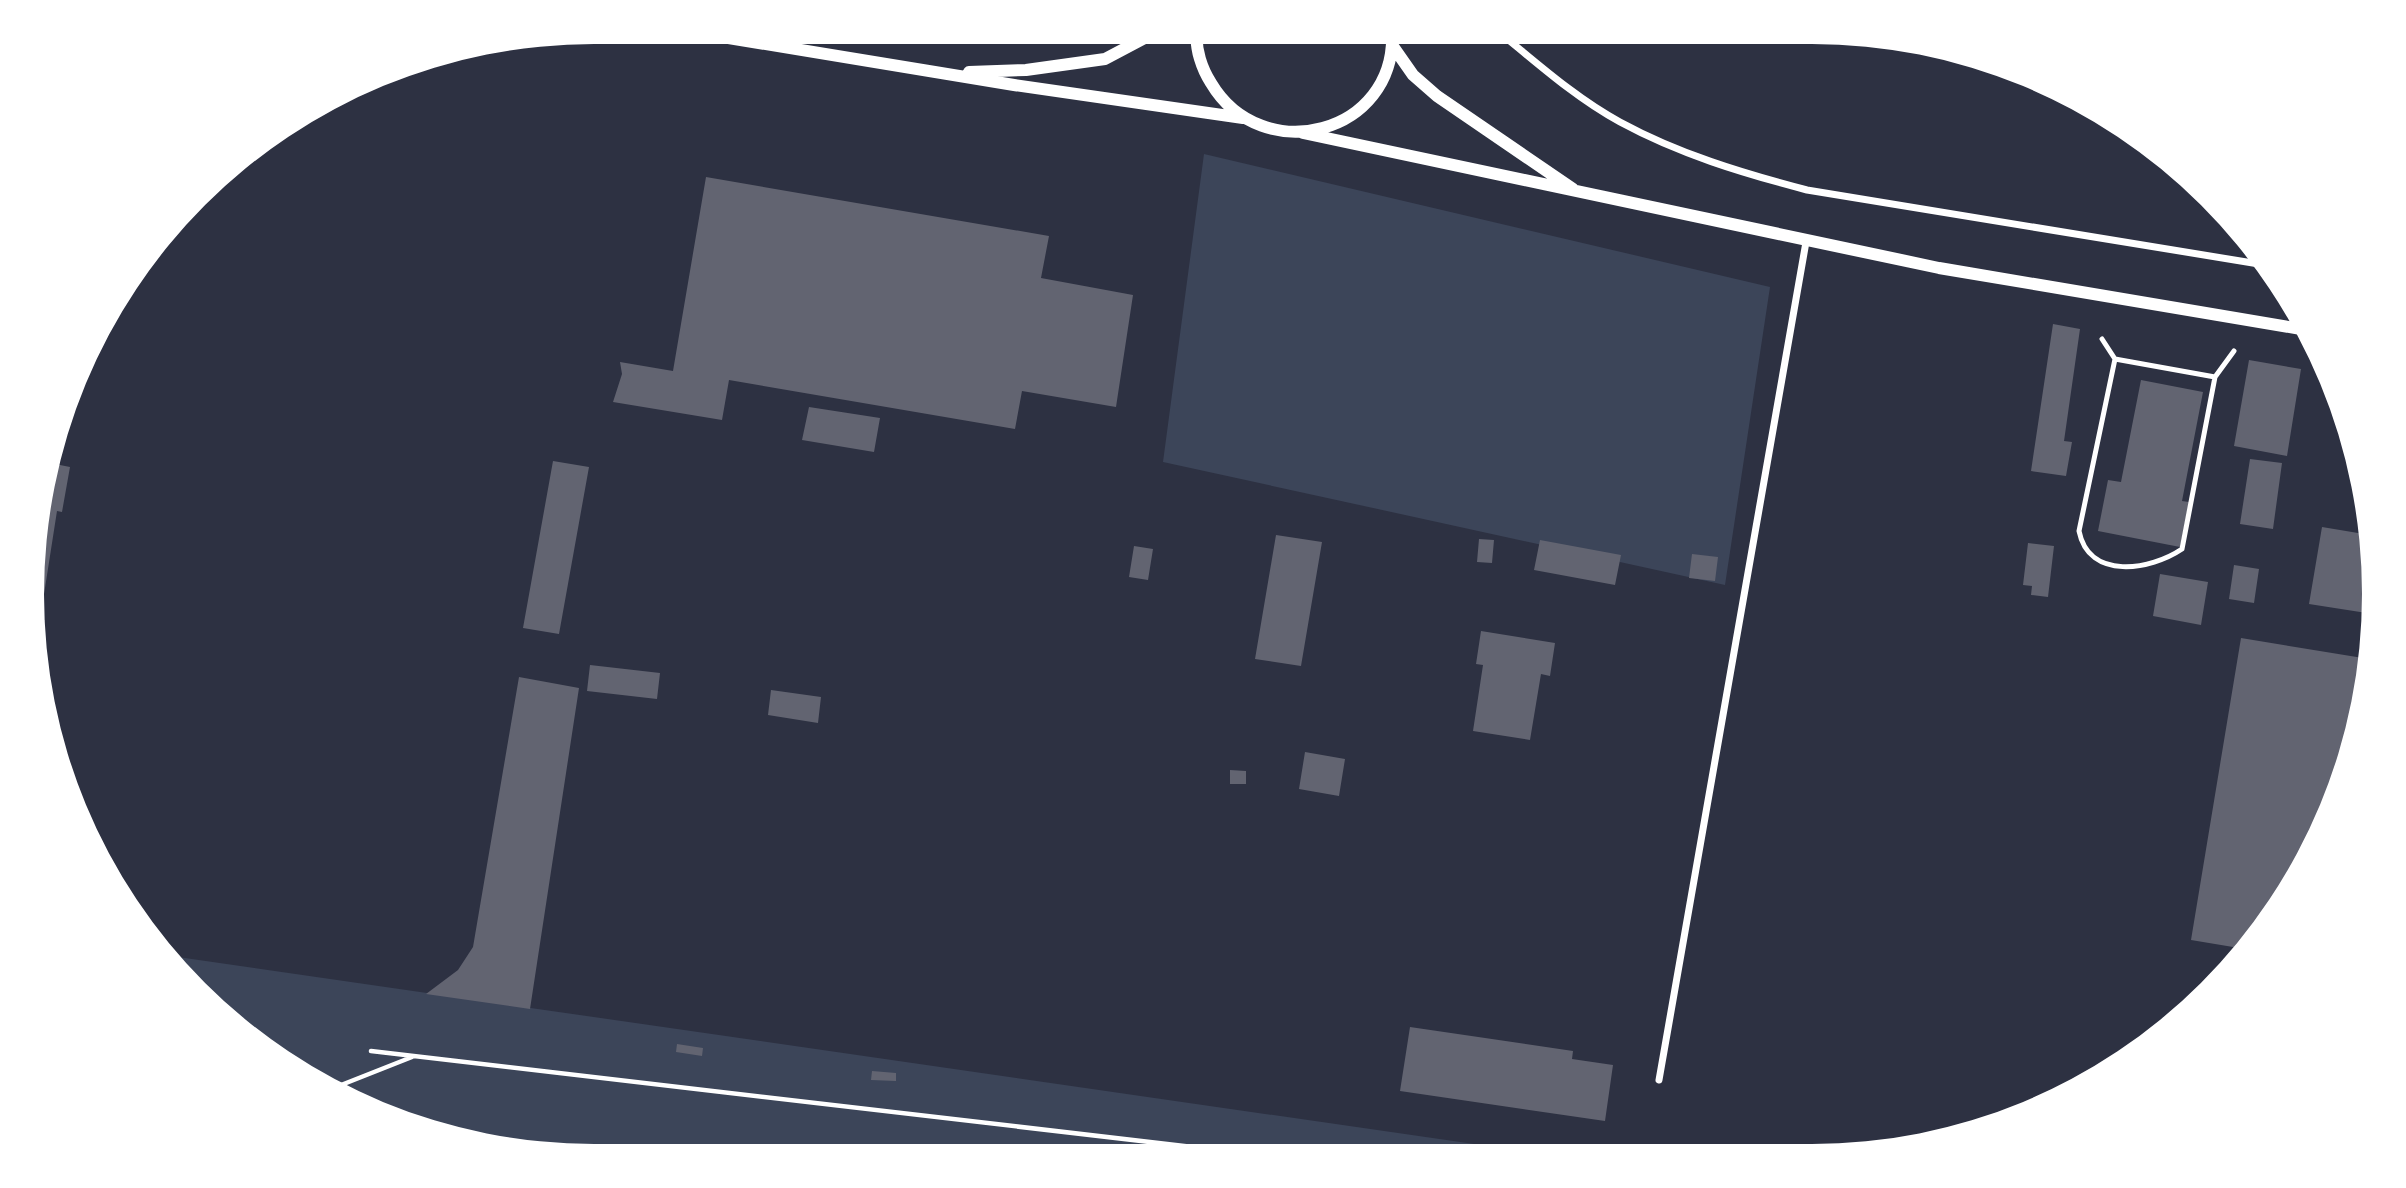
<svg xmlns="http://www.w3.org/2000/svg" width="2406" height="1188" viewBox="0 0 2406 1188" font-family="Literata,serif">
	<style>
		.green { fill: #3c4559 }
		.building { fill: #626471 }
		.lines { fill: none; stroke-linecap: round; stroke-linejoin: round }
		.path { stroke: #fff; stroke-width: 4.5 }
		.service { stroke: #fff; stroke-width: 5 }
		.minor { stroke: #fff; stroke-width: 7 }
		.tertiary { stroke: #fff; stroke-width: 12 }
	</style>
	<rect width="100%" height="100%" fill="#2d3142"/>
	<path class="green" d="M 1204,154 L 1770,287 L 1725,585 L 1163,462 Z
		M 171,956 L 1536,1153 L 558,1155 L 449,1137 L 346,1099 L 197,992 Z"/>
	<path class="building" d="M 706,177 L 1049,236 L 1041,278 L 1133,295 L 1116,407 L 1022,391 L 1015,429 L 729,380 L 722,420 L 613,402 L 622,374 L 620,362 L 673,371 Z
		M 2053,324 L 2080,329 L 2064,441 L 2072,442 L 2066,476 L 2031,471 Z
		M 2249,360 L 2301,369 L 2287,456 L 2234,446 Z
		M 2141,380 L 2203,392 L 2182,501 L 2189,502 L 2180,547 L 2098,531 L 2108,480 L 2121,482 Z
		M 809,407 L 880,418 L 874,452 L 802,440 Z
		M 2250,459 L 2282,463 L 2273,529 L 2240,524 Z
		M 553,461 L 589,467 L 559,634 L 523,628 Z
		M 50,463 L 70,467 L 62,512 L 57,511 L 40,620 L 45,620 L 38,666 L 42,484 Z
		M 2322,527 L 2370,535 L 2373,614 L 2309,604 Z
		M 1276,535 L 1322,542 L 1301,666 L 1255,659 Z
		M 1479,539 L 1494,540 L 1492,563 L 1477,562 Z
		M 1540,540 L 1621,555 L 1615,585 L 1534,570 Z
		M 2028,543 L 2054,546 L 2048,597 L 2031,595 L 2032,586 L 2023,585 Z
		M 1134,546 L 1153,549 L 1148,580 L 1129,577 Z
		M 1692,554 L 1718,557 L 1715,581 L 1689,578 Z
		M 2234,565 L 2259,569 L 2254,603 L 2229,599 Z
		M 2160,574 L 2208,582 L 2201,625 L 2153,616 Z
		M 1481,631 L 1555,643 L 1550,676 L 1541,674 L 1530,740 L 1473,731 L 1483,665 L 1476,664 Z
		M 2241,638 L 2369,659 L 2355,739 L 2317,842 L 2245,949 L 2191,940 Z
		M 590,665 L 660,673 L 657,699 L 587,691 Z
		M 519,677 L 579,688 L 530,1009 L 426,994 L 458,970 L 473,947 Z
		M 771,690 L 821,697 L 818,723 L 768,715 Z
		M 1305,752 L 1345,759 L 1339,796 L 1299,789 Z
		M 1230,770 L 1246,771 L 1246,784 L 1230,784 Z
		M 1410,1027 L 1573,1051 L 1572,1059 L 1613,1065 L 1605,1121 L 1400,1091 Z
		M 677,1044 L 703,1048 L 702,1056 L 676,1052 Z
		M 872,1071 L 896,1073 L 896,1081 L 871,1080 Z"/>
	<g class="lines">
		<path class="path" d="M 371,1051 L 1244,1153
			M 331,1089 L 412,1057"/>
		<path class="service" d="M 2102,339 L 2115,359 L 2079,531 C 2089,581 2151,570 2182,549 L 2215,377 L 2234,351
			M 2115,359 L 2215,377"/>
		<path class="minor" d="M 1499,32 C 1538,64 1576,98 1620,122 C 1679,154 1742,173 1807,190 L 2265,265
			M 1659,1080 L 1806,242"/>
		<path class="tertiary" d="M 692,32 L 1014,85 L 1243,118
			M 1197,32 C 1195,49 1202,69 1211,83 C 1262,169 1397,134 1392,32
			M 1392,45 L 1413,75 L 1437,96 L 1573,189
			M 969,72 L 1026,70 L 1105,59 L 1156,32
			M 1303,133 L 1939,268 L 2307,330"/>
	</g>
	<path d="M0 0H2406V1188H0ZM594 44H1812A550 550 0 0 1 2362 594V594A550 550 0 0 1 1812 1144H594A550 550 0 0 1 44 594V594A550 550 0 0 1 594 44Z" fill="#fff" fill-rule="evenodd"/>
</svg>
